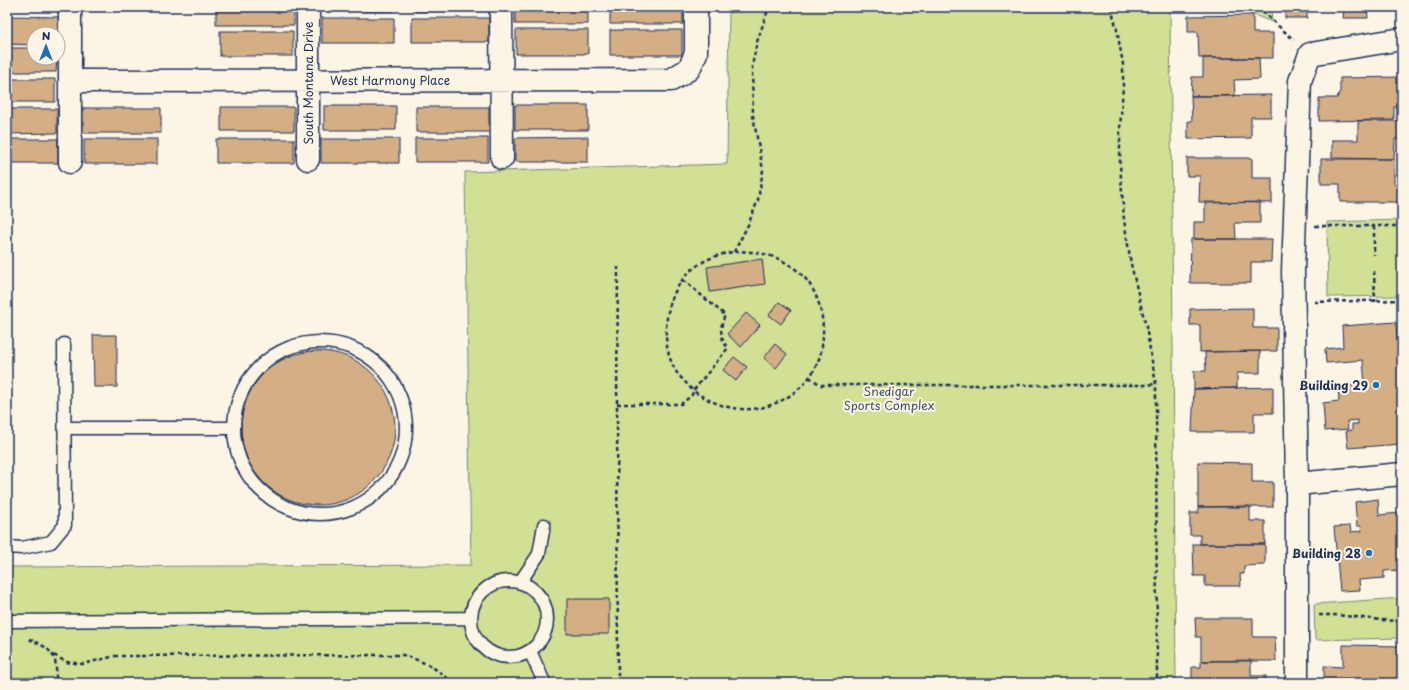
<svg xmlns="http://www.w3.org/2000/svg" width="1409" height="690" viewBox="0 0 1409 690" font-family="'Playpen Sans',sans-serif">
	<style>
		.green { fill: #d1e094; stroke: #768879 }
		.building { fill: #d4af86; stroke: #1b2f5e }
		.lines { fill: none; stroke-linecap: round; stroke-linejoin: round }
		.service-casing { stroke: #1b2f5e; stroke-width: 15 }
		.minor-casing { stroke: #1b2f5e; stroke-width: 25 }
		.path { stroke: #1b2f5e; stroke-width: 2.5; stroke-dasharray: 4 3; stroke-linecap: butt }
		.service { stroke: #fcf5e5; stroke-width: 12 }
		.minor { stroke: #fcf5e5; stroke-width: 22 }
		.poi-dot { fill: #1f6fb2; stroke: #fcf5e5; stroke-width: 1.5 }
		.labels { text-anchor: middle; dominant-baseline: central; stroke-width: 4; stroke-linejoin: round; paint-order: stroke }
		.street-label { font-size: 12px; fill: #1b2f5e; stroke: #fcf5e5 }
		.poi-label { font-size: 12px; font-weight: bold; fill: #1b2f5e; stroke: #fcf5e5; text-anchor: end }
		.park-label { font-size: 12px; fill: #3f5269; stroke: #fcf5e5 }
	</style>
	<rect width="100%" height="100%" fill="#fcf5e5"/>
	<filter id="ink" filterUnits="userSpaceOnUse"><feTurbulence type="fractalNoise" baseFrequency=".025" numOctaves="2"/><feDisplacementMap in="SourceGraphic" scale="8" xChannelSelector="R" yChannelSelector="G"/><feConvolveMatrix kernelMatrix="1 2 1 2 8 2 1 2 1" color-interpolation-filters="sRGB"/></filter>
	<g filter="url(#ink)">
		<path class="green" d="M 729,7 L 1170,7 L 1176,683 L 7,683 L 7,567 L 471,565 L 465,172 L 727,164 Z
			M 1233,7 L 1271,7 L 1272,22 Z
			M 1402,220 L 1402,296 L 1328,297 L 1327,222 Z
			M 1402,598 L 1402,638 L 1315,640 L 1314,604 Z"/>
		<path class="building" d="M 216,7 L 294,7 L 294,25 L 216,25 Z
			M 320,7 L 393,7 L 393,11 L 320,11 Z
			M 413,7 L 491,7 L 491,11 L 413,11 Z
			M 515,7 L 588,7 L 588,24 L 515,24 Z
			M 610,7 L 683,7 L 683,24 L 610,24 Z
			M 1285,7 L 1307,7 L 1307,18 L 1285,18 Z
			M 1344,7 L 1367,7 L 1368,18 L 1343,18 Z
			M 1253,15 L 1253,33 L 1273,33 L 1273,58 L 1199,58 L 1198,32 L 1188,32 L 1188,16 Z
			M 7,16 L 60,17 L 59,45 L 58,45 L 58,34 L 34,34 L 34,45 L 7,44 Z
			M 322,18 L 394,18 L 394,43 L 322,43 Z
			M 412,18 L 489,18 L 489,42 L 412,42 Z
			M 516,30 L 588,30 L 588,54 L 516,54 Z
			M 610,30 L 682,30 L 682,55 L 610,55 Z
			M 220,31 L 293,31 L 293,56 L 220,56 Z
			M 7,48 L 34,48 L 34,58 L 57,58 L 56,72 L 7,72 Z
			M 1203,58 L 1259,58 L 1260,79 L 1234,80 L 1235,96 L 1191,96 L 1192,77 L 1203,77 Z
			M 1402,77 L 1402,106 L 1394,107 L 1394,120 L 1319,121 L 1319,98 L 1337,98 L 1340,92 L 1340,78 Z
			M 7,79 L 55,79 L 55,102 L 7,102 Z
			M 1271,95 L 1271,117 L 1251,117 L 1251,138 L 1188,139 L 1188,121 L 1192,121 L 1191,96 Z
			M 515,105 L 588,105 L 588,130 L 515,130 Z
			M 324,106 L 396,106 L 396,130 L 324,130 Z
			M 221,107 L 294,107 L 294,131 L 221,131 Z
			M 416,107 L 489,107 L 489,132 L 416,132 Z
			M 83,108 L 161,108 L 161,133 L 83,133 Z
			M 7,109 L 57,109 L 57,133 L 7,134 Z
			M 1358,121 L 1402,121 L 1402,139 L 1395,139 L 1394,159 L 1332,158 L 1332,140 L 1358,140 Z
			M 588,137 L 588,162 L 515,162 L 515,138 Z
			M 415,138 L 488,138 L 488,162 L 415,162 Z
			M 7,139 L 58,139 L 58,163 L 7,163 Z
			M 84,139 L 157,139 L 157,164 L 84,164 Z
			M 216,139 L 294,139 L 294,163 L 216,163 Z
			M 321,139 L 399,139 L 399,163 L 321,163 Z
			M 1187,158 L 1252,158 L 1252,178 L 1272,178 L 1272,203 L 1199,202 L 1200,176 L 1187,176 Z
			M 1321,159 L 1394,159 L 1394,184 L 1402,184 L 1402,202 L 1340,202 L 1340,184 L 1321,184 Z
			M 1260,202 L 1260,223 L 1235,223 L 1236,239 L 1194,239 L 1194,222 L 1205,222 L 1205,203 Z
			M 1191,239 L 1272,239 L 1271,262 L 1251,262 L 1251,283 L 1190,283 Z
			M 762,259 L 765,284 L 710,292 L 707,267 Z
			M 779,302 L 791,310 L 781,324 L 769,315 Z
			M 1253,308 L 1253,328 L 1277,328 L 1277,351 L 1200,352 L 1200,325 L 1190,325 L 1190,309 Z
			M 746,313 L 760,325 L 741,347 L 727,334 Z
			M 1396,322 L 1402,405 L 1402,444 L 1348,448 L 1346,431 L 1352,430 L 1352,424 L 1358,424 L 1358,420 L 1347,421 L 1348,429 L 1325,431 L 1323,403 L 1339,401 L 1338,386 L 1365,385 L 1363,360 L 1326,363 L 1325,349 L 1343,347 L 1342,326 Z
			M 93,335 L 117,335 L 117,387 L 94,387 Z
			M 775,344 L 787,354 L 776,368 L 764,358 Z
			M 1260,351 L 1260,373 L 1237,373 L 1237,388 L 1194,389 L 1194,371 L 1206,371 L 1205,352 Z
			M241 428a77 77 0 1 1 154 0a77 77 0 1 1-154 0Z
			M 734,357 L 747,367 L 736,381 L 723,370 Z
			M 1273,387 L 1273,413 L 1254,413 L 1254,432 L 1192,432 L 1194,389 Z
			M 1198,462 L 1252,463 L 1252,482 L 1273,482 L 1273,507 L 1198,507 Z
			M 1378,499 L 1379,515 L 1399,513 L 1401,536 L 1402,536 L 1402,584 L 1400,570 L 1384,571 L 1384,578 L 1359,580 L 1360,590 L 1340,591 L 1334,527 L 1350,526 L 1351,532 L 1362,531 L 1361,526 L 1357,526 L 1355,502 Z
			M 1250,506 L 1250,521 L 1265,521 L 1265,544 L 1200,544 L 1200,535 L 1190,535 L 1190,513 L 1198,513 L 1198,507 Z
			M 1193,544 L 1265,544 L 1265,565 L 1244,566 L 1244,574 L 1240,574 L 1241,586 L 1205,586 L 1205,576 L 1194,576 Z
			M 567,599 L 609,599 L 609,634 L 567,634 Z
			M 1195,618 L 1253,618 L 1253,637 L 1275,637 L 1276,661 L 1201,661 L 1201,637 L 1196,637 Z
			M 1343,645 L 1402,646 L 1402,683 L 1324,683 L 1324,666 L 1343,667 Z
			M 1251,660 L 1251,676 L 1266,676 L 1266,683 L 1192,683 L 1192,667 L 1201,667 L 1201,661 Z"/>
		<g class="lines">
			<defs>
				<path id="service" d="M234 428a86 86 0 1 1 172 0a86 86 0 1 1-172 0Z
					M 65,428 L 233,428
					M 7,547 L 22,548 L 51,542 L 65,525 L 64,344
					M471 619a38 38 0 1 1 76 0a38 38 0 1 1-76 0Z
					M 520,582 L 539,554 L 544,525
					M 7,621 L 470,618
					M 530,651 L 543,680 L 543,683"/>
				<path id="minor" d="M 70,7 L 70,162
					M 308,7 L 308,159
					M 501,7 L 502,158
					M 70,81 L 671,80 L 689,69 L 696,53 L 696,7
					M 1297,484 L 1402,474
					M 1297,683 L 1297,484 L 1293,271 L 1300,81 L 1310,54 L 1402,39"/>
			</defs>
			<use href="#service" class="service-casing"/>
			<use href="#minor" class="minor-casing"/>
			<path class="path" d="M 1111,7 L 1117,30 L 1123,64 L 1123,86 L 1120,130 L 1120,164 L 1124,220 L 1131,264 L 1146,327 L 1156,384 L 1157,683
				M 1257,7 L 1294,40
				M 1315,226 L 1402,226
				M 1374,226 L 1374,255
				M 734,252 L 748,225 L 758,200 L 763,170 L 753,116 L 752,66 L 757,42 L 769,7
				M 1374,271 L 1375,302
				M 1314,302 L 1402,300
				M 809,377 L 821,385 L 1145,385 L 1156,384
				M 617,404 L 681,404 L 692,395 L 693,391 C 688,385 682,379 677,373 C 657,342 665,290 694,268 C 726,243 775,247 803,276 C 826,299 830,348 811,375 C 796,397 768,411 741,409 C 723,408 708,400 693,391 L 728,348 C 719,337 720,327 725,315 L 683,280
				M 1319,615 C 1347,614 1374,621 1402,621
				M 29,639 C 53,649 59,657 55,683
				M 54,655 L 66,662 L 83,664 L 115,656 L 403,655 C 422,661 438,668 452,683
				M 618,683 L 617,401 L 618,267"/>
			<use href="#service" class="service"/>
			<use href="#minor" class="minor"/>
		</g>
	</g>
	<g class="poi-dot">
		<circle cx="1376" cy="385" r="4"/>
		<circle cx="1369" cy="553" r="4"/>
	</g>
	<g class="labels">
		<g class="street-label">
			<text x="390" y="80">West Harmony Place</text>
			<text transform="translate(308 83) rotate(-90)">South Montana Drive</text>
		</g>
		<g class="poi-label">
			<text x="1368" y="385">Building 29</text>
			<text x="1361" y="553">Building 28</text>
		</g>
		<g class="park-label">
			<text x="889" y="391">Snedigar<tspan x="889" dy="14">Sports Complex</tspan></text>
		</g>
	</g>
	<rect width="1409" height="690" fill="none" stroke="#fcf5e5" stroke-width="24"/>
	<rect x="12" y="12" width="1385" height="666" fill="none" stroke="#1b2f5e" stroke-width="1.5" filter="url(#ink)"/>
	<g transform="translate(46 46)"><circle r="19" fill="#fcf5e5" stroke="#a2a6af"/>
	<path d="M0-3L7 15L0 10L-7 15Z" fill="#1f6fb2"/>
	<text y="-6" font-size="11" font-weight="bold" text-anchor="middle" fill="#1b2f5e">N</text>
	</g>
</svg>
